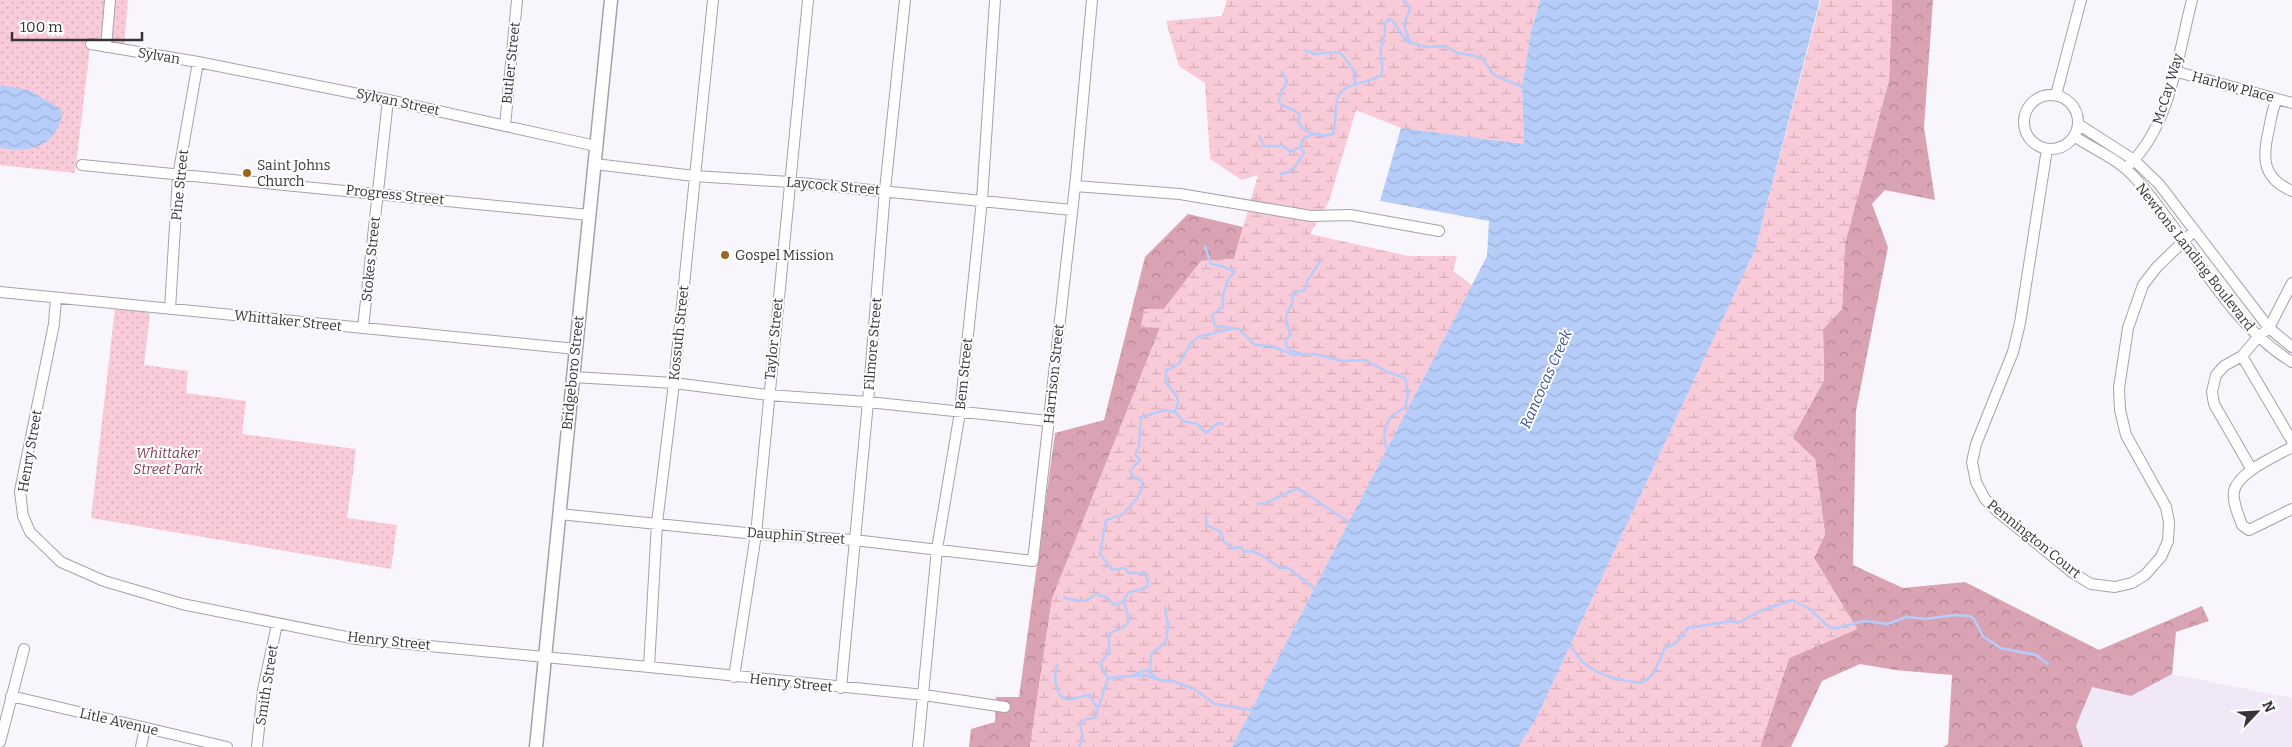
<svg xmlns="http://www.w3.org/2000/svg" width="2292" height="747" viewBox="0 0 2292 747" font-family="Bitter,serif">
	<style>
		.built { fill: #f0e8f6 }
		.forest { fill: url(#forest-crowns) }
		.wetland { fill: url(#wetland-marsh) }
		.park { fill: url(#park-dots) }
		.water { fill: url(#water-waves) }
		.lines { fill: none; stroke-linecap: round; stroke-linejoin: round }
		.stream { stroke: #b6cdfa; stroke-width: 2.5 }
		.minor-casing { stroke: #a7a2aa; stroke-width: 12 }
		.major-casing { stroke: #a7a2aa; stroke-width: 15 }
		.minor { stroke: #fff; stroke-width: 10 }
		.major { stroke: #fff; stroke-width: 12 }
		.poi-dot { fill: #9a651c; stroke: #fff; stroke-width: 2 }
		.labels { text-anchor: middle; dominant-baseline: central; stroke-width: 4; stroke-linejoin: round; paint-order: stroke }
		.street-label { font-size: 14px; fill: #363437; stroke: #fff }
		.poi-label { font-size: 14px; fill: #363437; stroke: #fff; text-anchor: start }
		.park-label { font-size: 14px; font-style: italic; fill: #813d55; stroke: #fff }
		.water-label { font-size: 15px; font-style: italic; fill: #3b558e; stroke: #fff }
	</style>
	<defs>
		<pattern id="forest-crowns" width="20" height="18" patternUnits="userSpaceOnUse" patternTransform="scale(1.25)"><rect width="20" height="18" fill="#daa3b3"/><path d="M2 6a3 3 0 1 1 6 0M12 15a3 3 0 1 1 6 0" fill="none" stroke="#b28692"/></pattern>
		<pattern id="wetland-marsh" width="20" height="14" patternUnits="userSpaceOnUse" patternTransform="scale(1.25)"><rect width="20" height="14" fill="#f9cad7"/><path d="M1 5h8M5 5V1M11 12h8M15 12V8" fill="none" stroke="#d6aeb9"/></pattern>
		<pattern id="park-dots" width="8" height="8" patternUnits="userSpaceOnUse" patternTransform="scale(1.25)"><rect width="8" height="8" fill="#f9cad7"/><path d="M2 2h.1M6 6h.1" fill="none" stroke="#d6aeb9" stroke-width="1.8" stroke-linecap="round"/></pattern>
		<pattern id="water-waves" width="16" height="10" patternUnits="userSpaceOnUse" patternTransform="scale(1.25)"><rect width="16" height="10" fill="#b6cdfa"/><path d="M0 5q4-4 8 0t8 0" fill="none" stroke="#9db1d7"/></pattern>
	</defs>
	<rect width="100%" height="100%" fill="#f9f5fc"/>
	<path class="built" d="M 2172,674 L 2292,698 L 2292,747 L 2083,747 L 2076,726 L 2092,687 L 2131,696 Z"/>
	<path class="forest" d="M 1892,0 L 1933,0 L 1924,127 L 1935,200 L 1885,190 L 1872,204 L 1888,247 L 1856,411 L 1853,565 L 1903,588 L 1965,582 L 2099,650 L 2202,606 L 2209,621 L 2176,632 L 2172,674 L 2131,696 L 2092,687 L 2076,726 L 2083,747 L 1943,747 L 1948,744 L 1952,675 L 1895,670 L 1860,664 L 1822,681 L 1791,747 L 1760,747 L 1789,658 L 1857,629 L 1814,558 L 1825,534 L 1815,459 L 1792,438 L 1824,380 L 1823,329 L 1842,309 L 1845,243 L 1889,80 Z
		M 1188,214 L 1243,227 L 1234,259 L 1201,261 L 1164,309 L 1160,328 L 1052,599 L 1030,747 L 969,747 L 971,729 L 995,722 L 996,697 L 1019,697 L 1055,433 L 1104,420 L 1145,257 Z"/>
	<path class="wetland" d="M 1227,0 L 1540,0 L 1531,32 L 1522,87 L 1524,144 L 1401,128 L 1356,110 L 1329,201 L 1310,234 L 1408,256 L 1457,256 L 1453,271 L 1472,285 L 1232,747 L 1030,747 L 1052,599 L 1160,328 L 1141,327 L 1144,309 L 1164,309 L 1201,261 L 1234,259 L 1258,175 L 1242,180 L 1210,159 L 1205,83 L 1179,66 L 1166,21 L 1222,16 Z
		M 1821,0 L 1892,0 L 1889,80 L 1845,243 L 1842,309 L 1823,329 L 1824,380 L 1792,437 L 1815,459 L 1825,534 L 1814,558 L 1857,629 L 1789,658 L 1760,747 L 1518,747 L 1535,721 L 1755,250 Z"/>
	<path class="park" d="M 0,0 L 128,0 L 124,46 L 91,39 L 75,173 L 0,165 Z
		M 115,308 L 150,313 L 144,365 L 188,371 L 186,393 L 246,401 L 242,434 L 356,449 L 347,518 L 397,525 L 391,569 L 91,518 Z"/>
	<path class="water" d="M 1540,0 L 1820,0 L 1755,250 L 1535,721 L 1518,747 L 1232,747 L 1487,256 L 1489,221 L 1380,201 L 1401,128 L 1524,144 L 1522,87 L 1531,32 Z
		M 0,85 L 29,90 L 60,108 C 64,114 61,120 58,127 C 47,151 24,151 0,148 Z"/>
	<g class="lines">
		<path class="stream" d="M 1403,0 L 1410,9 L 1404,24 L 1410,43
			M 1305,50 L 1314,54 L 1339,52 C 1349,63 1356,69 1355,85
			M 1282,72 L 1287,82 C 1272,110 1278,100 1300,114 L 1298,122 C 1304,133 1321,138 1333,134 C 1336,123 1335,110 1337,99 C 1341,82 1370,84 1381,75 C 1385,64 1379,55 1381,47 C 1385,34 1385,37 1385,23 L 1389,19 L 1393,21 L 1406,41 L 1425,47 L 1445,46 L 1458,53 L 1481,57 L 1494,75 L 1525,88
			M 1259,136 L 1264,146 L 1283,146 L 1290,152 L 1300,147 L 1304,138 L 1314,134
			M 1281,174 C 1295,172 1298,162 1304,152 L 1300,147
			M 1205,247 L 1211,264 L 1222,266 L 1235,272 L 1229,278 L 1223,293 L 1223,307 L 1212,315 L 1215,326 L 1239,329 L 1255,345 L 1272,346 L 1294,355 L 1315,354 L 1342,361 L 1365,360 L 1390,373 L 1405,378 C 1408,386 1409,398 1405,406 C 1402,410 1396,413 1392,416 C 1385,423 1381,441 1388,449
			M 1305,355 L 1290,350 L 1286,345 L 1286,339 L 1291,335 C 1278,305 1295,315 1293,293 L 1305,290 L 1307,281 L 1321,260
			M 1175,412 C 1183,395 1173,394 1166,382 L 1166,370 L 1179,364 L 1190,344 L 1198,337 L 1231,329
			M 1257,504 C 1274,504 1283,491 1299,489 L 1350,523
			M 1206,516 L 1206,525 L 1221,532 L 1224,542 L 1233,548 L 1241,547 L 1244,552 L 1252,551 L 1263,556 L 1280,568 L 1288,568 L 1315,589
			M 1064,597 L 1067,599 L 1086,601 L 1096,594 L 1108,598 L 1114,605 L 1124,601 L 1128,593 L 1147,587 L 1148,581 L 1145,573 L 1129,573 L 1124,568 L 1112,570 L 1100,554 L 1106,520 L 1122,515 L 1136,500 L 1143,487 L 1141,480 L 1133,477 L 1130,471 L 1140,460 L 1135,454 L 1139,447 L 1141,417 L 1166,410 L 1175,412 L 1183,421 L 1197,424 L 1206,433 L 1218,423 L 1223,424
			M 1567,644 C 1575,648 1575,653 1580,659 C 1594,675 1622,681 1642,683 L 1653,674 L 1665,648 L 1676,643 L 1688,628 L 1731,621 L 1738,623 L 1760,611 L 1792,600 L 1810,609 L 1830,628 L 1836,628 L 1865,621 L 1888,624 L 1906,617 L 1926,619 L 1954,615 L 1970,616 L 1974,619 L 1983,636 L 2000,648 L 2036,655 L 2048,664
			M 1057,665 C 1054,675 1054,695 1066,699 C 1073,701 1082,695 1090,695 L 1097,708
			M 1150,672 L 1151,655 L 1166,641 L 1168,625 L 1165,608
			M 1132,675 L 1147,670 L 1158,679
			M 1108,678 L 1144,675 L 1163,681 L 1173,681 L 1194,689 L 1215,704 L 1252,710
			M 1108,678 L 1102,669 L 1101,662 L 1109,653 L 1109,634 L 1125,626 L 1129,620 L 1124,601
			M 1079,747 L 1083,738 L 1080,724 L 1086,719 L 1095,718 L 1108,678"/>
		<defs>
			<path id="minor" d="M 91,44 L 198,62 L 388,100 L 596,146
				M 106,47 L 110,0
				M 2174,71 L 2292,103
				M2024 122a27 27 0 1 1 54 0a27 27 0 1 1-54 0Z
				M 2056,95 L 2081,0
				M 2277,99 C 2272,109 2271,119 2269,129 C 2262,158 2262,178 2292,191
				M 2078,124 L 2134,160 L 2159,184 L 2269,328 L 2292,347
				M 505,126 L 517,0
				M 2074,136 C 2091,148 2110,155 2126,169 C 2143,184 2156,204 2170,222 C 2205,271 2239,330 2292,362
				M 2047,149 L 2020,323 L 2013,352 L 1976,444 L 1972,462 L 1976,482 L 1985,499 L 1997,511 L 2073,573 L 2091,584 L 2115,587 L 2132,583 L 2145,575 L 2161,557 L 2168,541 L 2169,522 L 2166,507 L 2126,435 L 2120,410 L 2119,388 L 2128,328 L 2143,285 L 2157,267 L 2193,232
				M 595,164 L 694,176 L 790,182 L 1072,210
				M 2130,164 C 2171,124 2178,54 2192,0
				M 82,165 L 589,215
				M 1075,186 L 1180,194 L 1311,216 L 1350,215 L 1439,231
				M 0,292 L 576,349
				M 56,298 L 54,324 L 20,491 L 23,516 L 30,532 L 61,562 L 104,581 L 182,604 L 356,639 L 649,667 L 924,695 L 1005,707
				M 170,309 L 178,176 L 198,62
				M 363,328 L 388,100
				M 2242,356 L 2292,441
				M 573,377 L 674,383 L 768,395 L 868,402 L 1048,421
				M 2292,447 C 2276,456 2238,472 2234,491 C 2232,502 2239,516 2242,525 L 2249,530 L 2292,509
				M 2252,470 L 2214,404 L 2212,392 L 2216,375 L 2224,366 L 2242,356 L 2258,337 L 2269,328 L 2292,283
				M 559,514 L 756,534 L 854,540 L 1033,561 L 1076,177 L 1092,0
				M 649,667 L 657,523 L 674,383 L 713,0
				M 734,677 L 756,534 L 808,0
				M 841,688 L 868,402 L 885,190 L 905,0
				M 11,696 L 227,747
				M 0,742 L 24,649
				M 141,747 L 145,728
				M 257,747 L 263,690 L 277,624
				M 918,747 L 937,549 L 960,412 L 982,200 L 995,0"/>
			<path id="major" d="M 536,747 L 611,0"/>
		</defs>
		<use href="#minor" class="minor-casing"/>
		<use href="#major" class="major-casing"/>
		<use href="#minor" class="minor"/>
		<use href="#major" class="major"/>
	</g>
	<g class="poi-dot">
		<circle cx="247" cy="173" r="5"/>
		<circle cx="725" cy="255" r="5"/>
	</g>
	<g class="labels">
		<g class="street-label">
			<text transform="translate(159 56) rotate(9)">Sylvan</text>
			<text transform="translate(511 63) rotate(-84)">Butler Street</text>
			<text transform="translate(2233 87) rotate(15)">Harlow Place</text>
			<text transform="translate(2168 89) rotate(-73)">McCay Way</text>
			<text transform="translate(398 102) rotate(12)">Sylvan Street</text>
			<text transform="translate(180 185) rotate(-84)">Pine Street</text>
			<text transform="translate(833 186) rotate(5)">Laycock Street</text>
			<text transform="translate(395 195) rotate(6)">Progress Street</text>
			<text transform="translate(2195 257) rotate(52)">Newtons Landing Boulevard</text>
			<text transform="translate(371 259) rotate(-84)">Stokes Street</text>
			<text transform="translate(288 321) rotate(6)">Whittaker Street</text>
			<text transform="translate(679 333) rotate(-84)">Kossuth Street</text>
			<text transform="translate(774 339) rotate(-84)">Taylor Street</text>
			<text transform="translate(873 344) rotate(-85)">Filmore Street</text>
			<text transform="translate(573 373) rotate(-84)">Bridgeboro Street</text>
			<text transform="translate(964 374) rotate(-84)">Bem Street</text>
			<text transform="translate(1054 374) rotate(-84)">Harrison Street</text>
			<text transform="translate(30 451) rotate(-80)">Henry Street</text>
			<text transform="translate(796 536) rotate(4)">Dauphin Street</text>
			<text transform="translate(2034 539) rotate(39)">Pennington Court</text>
			<text transform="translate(389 641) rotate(6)">Henry Street</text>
			<text transform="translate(791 683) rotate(6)">Henry Street</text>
			<text transform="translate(267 685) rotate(-81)">Smith Street</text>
			<text transform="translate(119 722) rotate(13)">Litle Avenue</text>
		</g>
		<g class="poi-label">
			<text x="257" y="165">Saint Johns<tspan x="257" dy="16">Church</tspan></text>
			<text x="735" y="255">Gospel Mission</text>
		</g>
		<g class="park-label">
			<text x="168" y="453">Whittaker<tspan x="168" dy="16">Street Park</tspan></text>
		</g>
		<g class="water-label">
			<text transform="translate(1546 379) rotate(-66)">Rancocas Creek</text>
		</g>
	</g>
	<g transform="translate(2257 712) rotate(65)" stroke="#ffffff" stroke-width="4" paint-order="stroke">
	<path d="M0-4L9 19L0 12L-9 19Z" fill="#363437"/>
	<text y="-8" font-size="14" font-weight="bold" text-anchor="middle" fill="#363437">N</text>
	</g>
	<path d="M12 32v8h130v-8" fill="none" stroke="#363437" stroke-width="2.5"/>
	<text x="20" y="32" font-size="15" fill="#363437" stroke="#ffffff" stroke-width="4" paint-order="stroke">100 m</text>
</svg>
